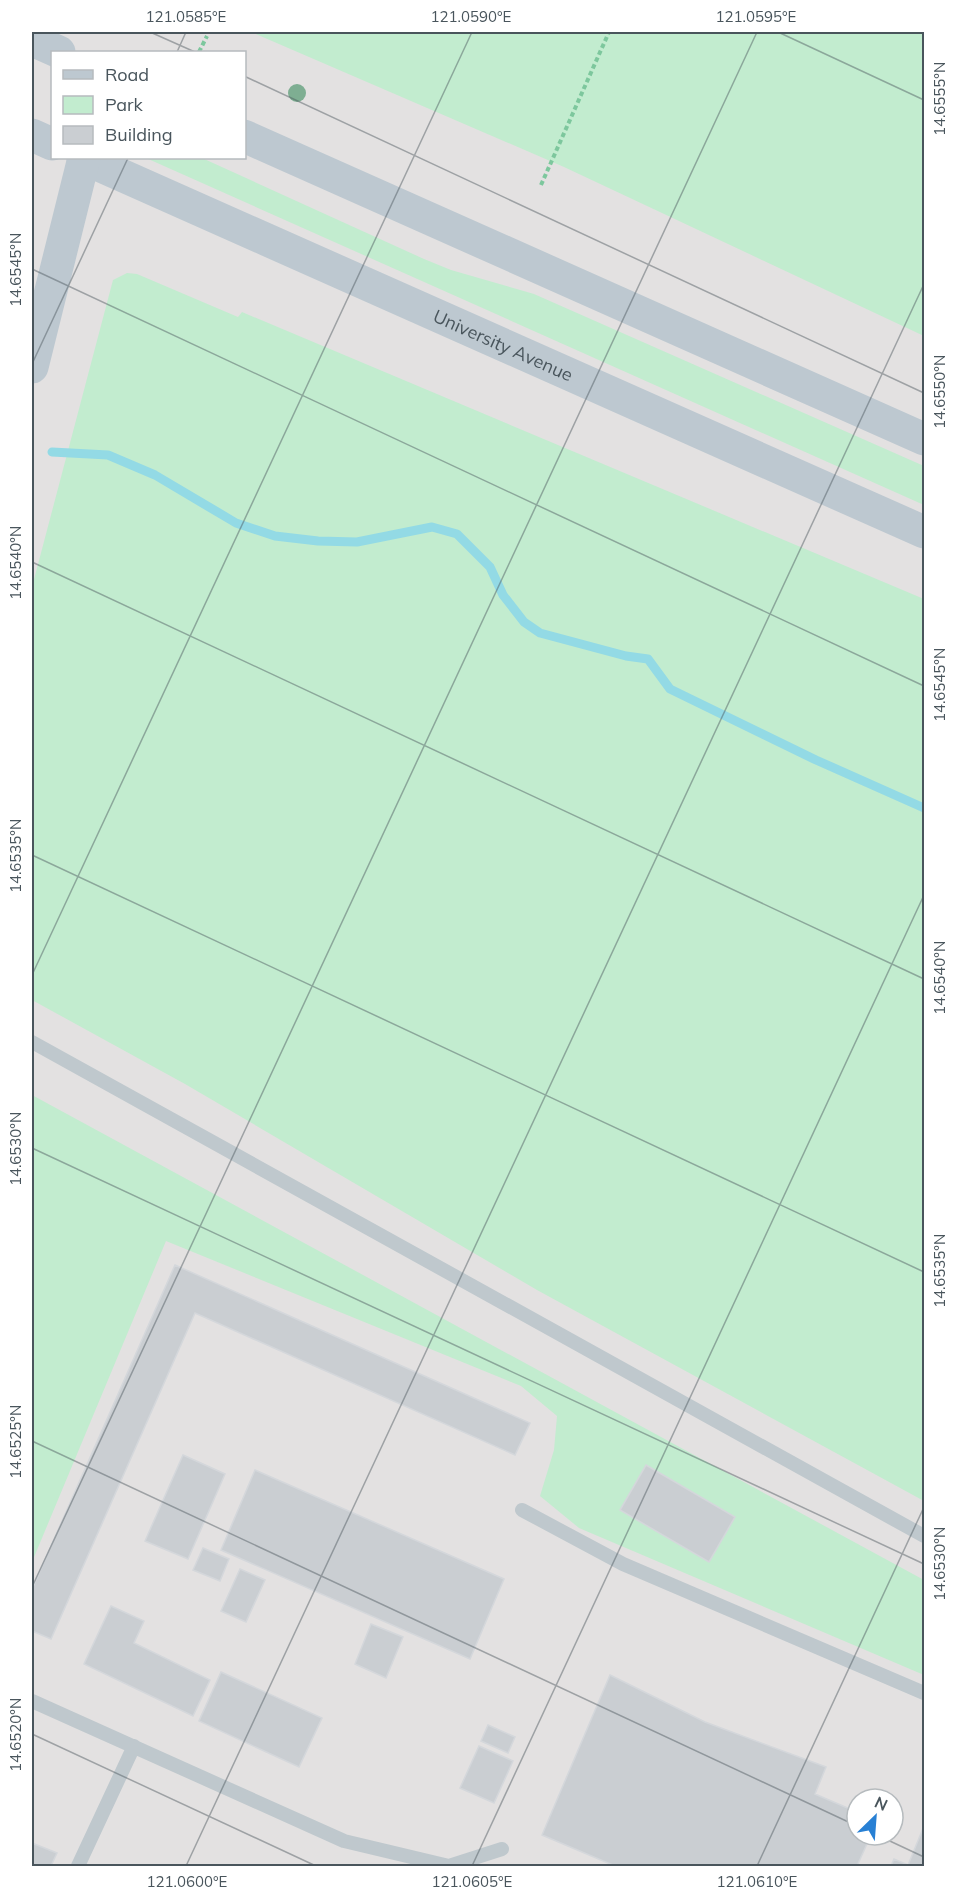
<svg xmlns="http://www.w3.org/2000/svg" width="956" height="1898" viewBox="0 0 956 1898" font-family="Mulish,sans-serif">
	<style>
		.education { fill: #e3e1e1; fill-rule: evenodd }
		.green { fill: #c2eccf }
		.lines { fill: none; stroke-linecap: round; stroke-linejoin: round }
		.stream { stroke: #93dae5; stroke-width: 9 }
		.building { fill: #caced2; stroke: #d4d7db; stroke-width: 1.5 }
		.path { stroke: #7dc79d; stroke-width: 4; stroke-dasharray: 4.5 3; stroke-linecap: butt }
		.lane { stroke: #bfc8cd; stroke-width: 14 }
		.secondary { stroke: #bdc8d0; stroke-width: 33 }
		.tree { fill: #7eae92 }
		.ticks { fill: none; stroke: #49555c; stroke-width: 1.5; stroke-opacity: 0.45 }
		.labels { text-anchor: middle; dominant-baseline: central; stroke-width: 6; stroke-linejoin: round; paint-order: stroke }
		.street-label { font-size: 18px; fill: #49555c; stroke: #fff }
		.neatline { fill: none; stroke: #49555c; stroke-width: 2 }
		.ticks-label { font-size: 15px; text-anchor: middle; fill: #49555c }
	</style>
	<rect width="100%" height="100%" fill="#f2f0f0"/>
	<path class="education" d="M 32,32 L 924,32 L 924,1866 L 32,1866 ZM 52,52 L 244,52 L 244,158 L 52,158 ZM 857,1799 L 893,1799 L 893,1835 L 857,1835 Z"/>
	<path class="green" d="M 251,32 L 924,32 L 924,336 L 564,167 Z
		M 146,158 L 202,158 L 424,259 L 451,270 L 534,294 L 924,466 L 924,505 Z
		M 127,273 L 137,274 L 238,317 L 242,312 L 924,599 L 924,1501 L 537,1290 L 185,1084 L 32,1000 L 32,587 L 113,280 Z
		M 32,1095 L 924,1580 L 924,1675 L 579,1528 L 540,1496 L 554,1450 L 557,1416 L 521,1386 L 166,1241 L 32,1562 Z"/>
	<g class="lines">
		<path class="stream" d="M 52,452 L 108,455 L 155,475 L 236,523 L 275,536 L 318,541 L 357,542 L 432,527 L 457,534 L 490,567 L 503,595 L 524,622 L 540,633 L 626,656 L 648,659 L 670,689 L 816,760 L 924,808"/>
	</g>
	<path class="building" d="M 175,1265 L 530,1423 L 515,1455 L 195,1313 L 51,1639 L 32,1631 L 32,1589 Z
		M 183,1455 L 225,1474 L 188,1559 L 145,1541 Z
		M 646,1465 L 735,1517 L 709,1562 L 620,1510 Z
		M 255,1470 L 504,1579 L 470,1659 L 221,1550 Z
		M 203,1548 L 229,1559 L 220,1581 L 193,1570 Z
		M 240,1569 L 265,1580 L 246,1622 L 221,1611 Z
		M 111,1606 L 144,1621 L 134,1643 L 210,1680 L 193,1716 L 84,1664 Z
		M 371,1624 L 403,1637 L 386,1678 L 355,1664 Z
		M 221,1672 L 322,1718 L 299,1767 L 199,1721 Z
		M 610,1675 L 705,1722 L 826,1767 L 815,1794 L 857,1812 L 857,1835 L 871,1835 L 857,1866 L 615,1866 L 542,1835 Z
		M 488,1725 L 515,1737 L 508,1753 L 481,1741 Z
		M 479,1746 L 513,1761 L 494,1803 L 460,1788 Z
		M 924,1826 L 924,1866 L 891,1866 L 894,1859 L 908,1865 Z
		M 32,1843 L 57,1853 L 51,1866 L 32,1866 Z"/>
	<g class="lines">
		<path class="path" d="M 199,52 L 207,36
			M 541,185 L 609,32"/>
		<path class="lane" d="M 32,1042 L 924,1536
			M 522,1510 L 623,1564 L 924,1693
			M 32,1701 L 344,1841 L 449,1866 L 502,1849
			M 78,1866 L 134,1746"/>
		<g class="secondary">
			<path d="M 32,40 L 59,52"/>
			<path d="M 32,135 L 52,144"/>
			<path d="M 244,136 L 924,439"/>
			<path id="s1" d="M 83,158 L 924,532"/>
			<path d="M 32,367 L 84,158"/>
		</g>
	</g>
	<circle class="tree" cx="297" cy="93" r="9"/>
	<path class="ticks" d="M 150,32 L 195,52M 778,32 L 924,100M 177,52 L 186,32M 244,76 L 924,393M 32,269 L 924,686M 32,364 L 128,158M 32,562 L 924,979M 32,855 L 924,1272M 32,975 L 472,32M 32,1148 L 924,1564M 32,1441 L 857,1826M 32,1587 L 757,32M 32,1734 L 316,1866M 877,1835 L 924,1857M 186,1866 L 924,284M 472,1866 L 924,895M 757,1866 L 924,1507"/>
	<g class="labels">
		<g class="street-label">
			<text stroke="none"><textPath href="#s1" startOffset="460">University Avenue</textPath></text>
		</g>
	</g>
	<rect width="956" height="1898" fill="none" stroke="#ffffff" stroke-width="66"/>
	<rect x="51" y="51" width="195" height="108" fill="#ffffff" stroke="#b6bbbe" stroke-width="1.5"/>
	<rect x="63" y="70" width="30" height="9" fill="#bdc8d0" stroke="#b6bbbe" stroke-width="1.5"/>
	<text x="105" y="81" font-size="18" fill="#49555c">Road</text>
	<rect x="63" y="96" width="30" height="18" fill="#c2eccf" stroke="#b6bbbe" stroke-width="1.5"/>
	<text x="105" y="111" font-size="18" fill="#49555c">Park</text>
	<rect x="63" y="126" width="30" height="18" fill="#caced2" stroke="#b6bbbe" stroke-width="1.5"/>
	<text x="105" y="141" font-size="18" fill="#49555c">Building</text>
	<g transform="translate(875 1817) rotate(25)"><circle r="28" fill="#ffffff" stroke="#b6bbbe" stroke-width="1.5"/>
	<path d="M0-4.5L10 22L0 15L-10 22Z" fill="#2880d4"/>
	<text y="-9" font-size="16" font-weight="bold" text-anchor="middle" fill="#49555c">N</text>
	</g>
	<rect x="33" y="33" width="890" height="1832" class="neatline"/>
	<g class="ticks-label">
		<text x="186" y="22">121.0585°E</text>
		<text x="471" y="22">121.0590°E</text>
		<text x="756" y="22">121.0595°E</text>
		<text transform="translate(940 99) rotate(-90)" y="5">14.6555°N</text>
		<text transform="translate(16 270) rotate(-90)" y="5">14.6545°N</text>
		<text transform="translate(940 392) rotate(-90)" y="5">14.6550°N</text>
		<text transform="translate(16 563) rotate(-90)" y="5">14.6540°N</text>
		<text transform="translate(940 685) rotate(-90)" y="5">14.6545°N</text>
		<text transform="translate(16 856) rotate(-90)" y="5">14.6535°N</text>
		<text transform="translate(940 978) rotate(-90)" y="5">14.6540°N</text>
		<text transform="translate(16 1149) rotate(-90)" y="5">14.6530°N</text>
		<text transform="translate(940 1271) rotate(-90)" y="5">14.6535°N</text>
		<text transform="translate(16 1442) rotate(-90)" y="5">14.6525°N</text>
		<text transform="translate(940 1564) rotate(-90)" y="5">14.6530°N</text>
		<text transform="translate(16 1735) rotate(-90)" y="5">14.6520°N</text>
		<text x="187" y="1887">121.0600°E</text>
		<text x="472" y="1887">121.0605°E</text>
		<text x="757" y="1887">121.0610°E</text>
	</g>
</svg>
